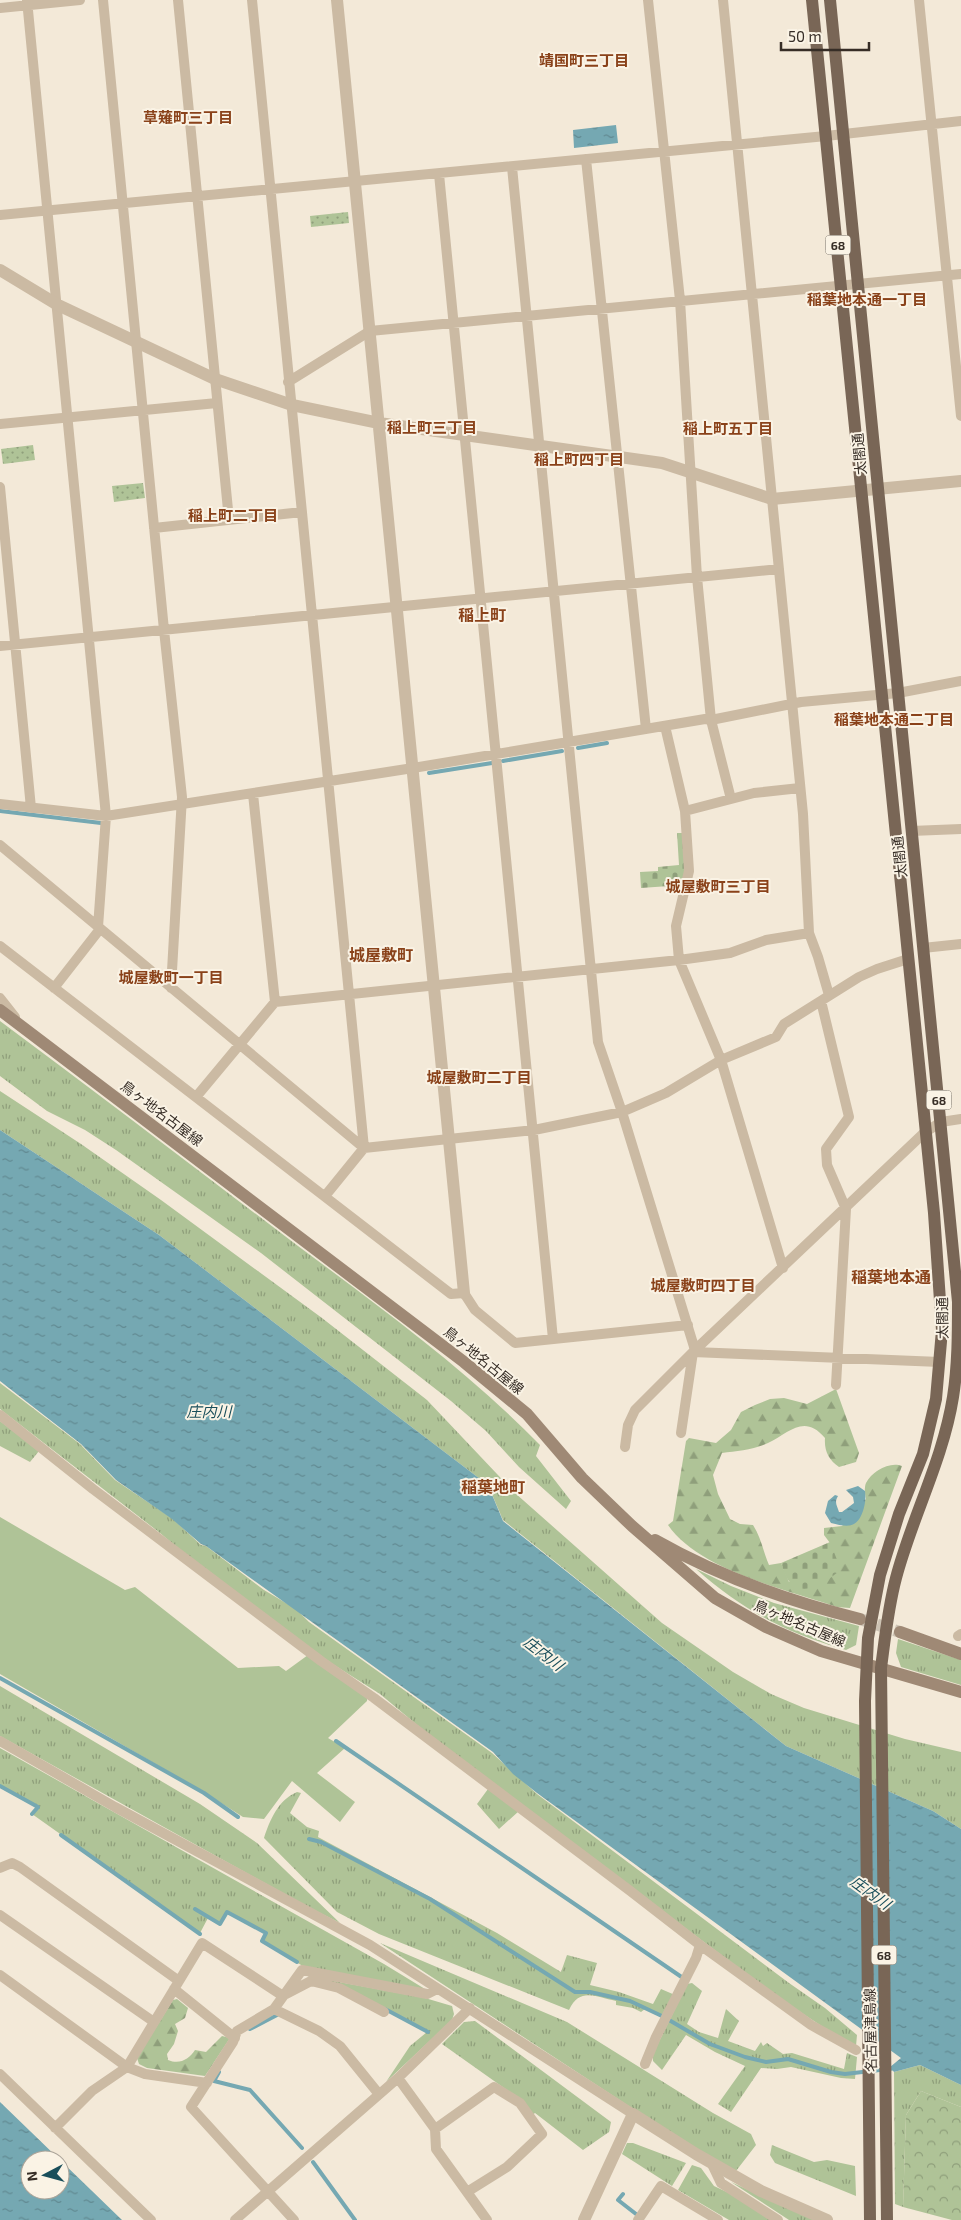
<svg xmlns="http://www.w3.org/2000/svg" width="961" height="2220" viewBox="0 0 961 2220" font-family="'Exo 2','Noto Sans JP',sans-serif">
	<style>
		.grass { fill: url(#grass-tufts) }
		.forest { fill: url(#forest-firs) }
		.cemetery { fill: url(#cemetery-stones) }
		.park { fill: url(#park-crowns) }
		.garden { fill: url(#garden-dots) }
		.pitch { fill: #afc397 }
		.water { fill: url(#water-ripples) }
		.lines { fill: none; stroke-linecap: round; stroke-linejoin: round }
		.stream { stroke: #75a8b2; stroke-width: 4 }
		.secondary-tunnel { stroke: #cdc3b4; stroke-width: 12; stroke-dasharray: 12 6; stroke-linecap: butt }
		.minor { stroke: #cbbaa3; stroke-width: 10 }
		.tertiary { stroke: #cbbaa3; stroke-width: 12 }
		.secondary { stroke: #9f8975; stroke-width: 12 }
		.primary { stroke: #796656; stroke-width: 12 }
		.labels { text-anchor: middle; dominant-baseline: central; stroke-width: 4; stroke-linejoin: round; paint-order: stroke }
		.shield { fill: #faf3e5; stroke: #71685f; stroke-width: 1 }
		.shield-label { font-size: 12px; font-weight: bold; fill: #362d26 }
		.street-label { font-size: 14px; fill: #362d26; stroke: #faf3e5 }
		.neighbourhood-label { font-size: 15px; font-weight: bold; fill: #8a421a; stroke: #faf3e5 }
		.water-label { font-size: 15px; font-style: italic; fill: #194e5a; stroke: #faf3e5 }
		.quarter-label { font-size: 16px; font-weight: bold; fill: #8a421a; stroke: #faf3e5 }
	</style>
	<defs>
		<pattern id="grass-tufts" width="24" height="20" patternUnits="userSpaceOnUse" patternTransform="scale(1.25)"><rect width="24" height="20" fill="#afc397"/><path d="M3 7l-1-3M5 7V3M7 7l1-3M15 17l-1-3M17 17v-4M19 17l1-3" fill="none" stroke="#8f9f7b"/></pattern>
		<pattern id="forest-firs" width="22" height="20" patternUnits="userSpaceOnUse" patternTransform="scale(1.25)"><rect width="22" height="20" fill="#afc397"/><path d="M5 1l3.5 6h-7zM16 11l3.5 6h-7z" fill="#8f9f7b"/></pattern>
		<pattern id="cemetery-stones" width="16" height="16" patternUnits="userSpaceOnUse" patternTransform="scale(1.25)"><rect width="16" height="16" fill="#afc397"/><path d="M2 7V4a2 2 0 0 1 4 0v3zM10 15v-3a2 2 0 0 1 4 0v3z" fill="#8f9f7b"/></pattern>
		<pattern id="park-crowns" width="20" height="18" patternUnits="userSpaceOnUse" patternTransform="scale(1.25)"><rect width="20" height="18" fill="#afc397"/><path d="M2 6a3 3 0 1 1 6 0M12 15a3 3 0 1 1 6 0" fill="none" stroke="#8f9f7b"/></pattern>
		<pattern id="garden-dots" width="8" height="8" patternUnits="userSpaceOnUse" patternTransform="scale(1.25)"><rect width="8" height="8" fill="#afc397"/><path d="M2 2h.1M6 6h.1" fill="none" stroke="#8f9f7b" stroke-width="1.8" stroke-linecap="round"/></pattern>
		<pattern id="water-ripples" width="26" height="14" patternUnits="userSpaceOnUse" patternTransform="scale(1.25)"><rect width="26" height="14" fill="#75a8b2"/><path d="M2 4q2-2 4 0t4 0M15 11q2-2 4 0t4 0" fill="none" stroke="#618991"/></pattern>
	</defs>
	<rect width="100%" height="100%" fill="#f3e9d8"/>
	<path class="grass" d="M 0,1021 C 100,1095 199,1171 298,1246 C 381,1308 467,1370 540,1445 L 536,1456 L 571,1501 L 566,1509 L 519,1467 L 486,1431 L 451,1401 L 261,1253 L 116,1150 L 85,1130 L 47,1111 L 0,1076 Z
		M 0,1091 L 81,1144 L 161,1200 L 322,1318 L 427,1400 L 515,1493 L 662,1623 L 733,1672 L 771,1694 L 804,1708 L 905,1739 L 961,1752 L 961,1829 L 933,1811 L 786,1746 L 503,1520 L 488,1485 L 159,1235 L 0,1130 Z
		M 0,1383 L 80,1444 L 115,1480 L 173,1519 L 201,1545 L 206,1546 L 264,1590 L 296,1609 L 309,1622 L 492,1753 L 537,1794 L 789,1983 L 825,2008 L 857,2035 L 856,2046 L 823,2027 L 776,1996 L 441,1745 L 380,1694 L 331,1663 L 204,1570 L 160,1533 L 0,1409 Z
		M 0,1421 L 39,1451 L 30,1462 L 0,1446 Z
		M 696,1569 L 731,1586 L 774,1603 L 859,1626 L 856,1645 L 846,1650 C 785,1633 744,1611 696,1569 Z
		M 898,1639 L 961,1660 L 961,1685 L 901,1667 L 896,1653 Z
		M 0,1686 L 200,1804 L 257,1843 L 340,1923 L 306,1906 L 0,1736 Z
		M 0,1748 L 384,1964 L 425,1989 L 306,1968 L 262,1941 L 266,1932 L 227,1912 L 220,1924 L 208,1918 L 200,1933 L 32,1814 L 38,1807 L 0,1786 Z
		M 488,1789 L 519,1811 L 499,1829 L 477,1804 Z
		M 297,1792 L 301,1793 L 290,1813 L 307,1827 L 319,1831 L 318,1837 L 497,1933 L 561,1972 L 567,1955 L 597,1963 L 590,1985 L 619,1992 L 653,2004 L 661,1989 L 675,1995 L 663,2018 L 645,2009 L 641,2012 L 633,2008 L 616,2005 L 616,2001 C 595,1997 580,1987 569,2010 L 379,1934 L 337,1912 L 264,1838 C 270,1820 278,1800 297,1792 Z
		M 380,1943 L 567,2022 L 713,2113 L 751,2134 L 756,2145 L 736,2171 L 682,2141 Z
		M 307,1976 L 425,1998 L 452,2006 L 454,2014 L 452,2020 L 386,2082 L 410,2046 L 427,2032 L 341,1985 Z
		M 692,1983 L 702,1991 L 687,2024 L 699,2032 L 718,2038 L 726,2009 L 739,2021 L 728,2041 L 755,2051 L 761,2042 L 763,2046 L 767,2043 L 783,2054 L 792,2053 L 844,2069 L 847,2053 L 857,2057 L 855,2079 L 841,2078 L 791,2067 L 777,2069 L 761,2068 L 731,2112 L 718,2104 L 745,2066 L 715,2052 L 686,2035 L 662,2070 L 653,2061 L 653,2054 L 687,1984 Z
		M 475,2021 L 611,2122 L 609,2132 L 583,2150 L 535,2113 L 531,2116 L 521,2100 L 442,2044 L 464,2022 Z
		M 920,2065 L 961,2085 L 961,2107 L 921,2091 L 906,2115 L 903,2207 L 895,2204 L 894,2072 Z
		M 627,2143 L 633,2143 L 686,2163 L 672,2186 L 622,2154 Z
		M 772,2145 L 814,2162 L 827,2160 L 855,2166 L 856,2196 L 775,2163 L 770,2155 Z
		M 692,2165 L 701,2168 L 714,2186 L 731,2194 L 771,2220 L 729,2220 L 678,2190 Z
		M 731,2182 L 814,2220 L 789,2220 Z"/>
	<path class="forest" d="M 836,1389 L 859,1453 L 856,1462 L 839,1467 C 829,1460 824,1451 825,1438 C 804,1413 789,1433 768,1443 C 754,1450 737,1451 722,1453 L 713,1475 L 718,1494 L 730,1519 L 740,1524 L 753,1525 C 761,1537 763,1551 769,1565 L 781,1563 L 789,1582 L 830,1543 L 824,1535 L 824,1528 L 842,1526 L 866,1499 C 865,1494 864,1488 866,1483 C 872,1471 890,1461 902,1466 L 850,1608 L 837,1607 C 787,1590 699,1570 668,1525 L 673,1521 L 686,1441 L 689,1438 L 716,1443 L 731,1430 L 741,1412 L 755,1405 L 770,1399 L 784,1398 L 807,1404 Z
		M 177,1999 L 188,2008 L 185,2018 L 175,2024 L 178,2031 L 174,2044 L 167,2054 L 168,2060 C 180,2065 189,2059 195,2050 L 206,2052 L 222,2036 L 230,2038 L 205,2076 L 147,2068 L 139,2064 L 137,2058 L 173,2000 Z"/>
	<path class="cemetery" d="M 677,833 L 683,833 L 685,871 L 683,885 L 641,888 L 640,872 L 658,871 L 658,867 L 679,865 Z
		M 830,1542 L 841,1570 C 827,1580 804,1600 789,1581 C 785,1577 783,1568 781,1563 Z"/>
	<path class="park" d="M 921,2091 L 961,2107 L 961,2220 L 952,2220 L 903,2207 L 906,2115 Z"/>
	<path class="garden" d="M 348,212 L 349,223 L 311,227 L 310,216 Z
		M 33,445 L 35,460 L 3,464 L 1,449 Z
		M 143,483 L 145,498 L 114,502 L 112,486 Z"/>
	<path class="pitch" d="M 0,1517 L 125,1590 L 135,1587 L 238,1668 L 279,1666 L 286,1671 L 308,1655 L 367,1697 L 367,1701 L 328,1738 L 345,1748 L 317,1773 L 355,1802 L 340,1822 L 292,1781 L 264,1819 L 243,1817 L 204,1792 L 0,1674 Z"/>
	<path class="water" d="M 616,125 L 618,143 L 574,148 L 573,130 Z
		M 0,1130 L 159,1235 L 488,1485 L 503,1521 L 786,1746 L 933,1811 L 961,1829 L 961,2085 L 920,2065 L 894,2072 L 890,2067 L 901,2058 L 537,1793 L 513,1774 L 493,1752 L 206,1546 L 201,1544 L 172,1519 L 116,1480 L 81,1444 L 0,1381 Z
		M 858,1486 L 865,1491 C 866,1499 865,1504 863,1511 C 857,1529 847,1527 831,1523 L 825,1513 L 828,1501 L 835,1495 L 838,1496 C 834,1503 837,1505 839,1512 L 842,1512 L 854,1503 L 853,1497 L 846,1490 Z
		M 0,2102 L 60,2160 L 30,2160 L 30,2190 L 60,2190 L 60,2160 L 122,2220 L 0,2220 Z"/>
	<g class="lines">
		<path class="stream" d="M 578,748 L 607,743
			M 503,761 L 562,751
			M 429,773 L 492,763
			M 0,811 L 101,823
			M 0,1678 L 204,1793 L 238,1817
			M 336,1741 L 683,1978
			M 0,1786 L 38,1807 L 32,1814
			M 61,1835 L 200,1934
			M 309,1839 L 321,1842 L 430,1899 L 575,1992 L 590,1992 L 630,2001 L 664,2017
			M 195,1909 L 220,1924 L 227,1912 L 266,1933 L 262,1941 L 297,1962
			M 385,2009 L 428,2032
			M 669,2020 L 710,2044 L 745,2057 L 766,2062 L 788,2059 L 831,2072 L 845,2074 L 897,2068
			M 250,2029 L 277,2015
			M 219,2072 L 214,2081 L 250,2090 L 302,2148
			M 313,2162 L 355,2220
			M 623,2194 L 618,2200 L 636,2214"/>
		<path class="secondary-tunnel" d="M 860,1619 L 900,1632"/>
		<path class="minor" d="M 27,0 L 106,816 L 98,927
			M 103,0 L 164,630 L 182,797 L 171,988
			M 178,0 L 229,520
			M 648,0 L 680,300 L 697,577 L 711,720 L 731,799
			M 723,0 L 803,814 L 809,933 L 818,957 L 829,995
			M 919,0 L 961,416
			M 0,8 L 80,0
			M 586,159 L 646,729
			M 512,167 L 598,1042 L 622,1112 L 695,1350
			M 439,174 L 553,1339
			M 0,215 L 826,136 L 961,121
			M 288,382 L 370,331 L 961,274
			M 0,424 L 217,403
			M 0,487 L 31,808
			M 154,528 L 302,512
			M 0,646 L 779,569
			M 665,726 L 685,811 L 689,871 L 676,926 L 679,960 L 721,1060 L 783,1268
			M 253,794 L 275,1002
			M 0,804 L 106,816 L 413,768 L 705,719 L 711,720 L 801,702 L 898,693 L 961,681
			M 685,811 L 754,793 L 800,788
			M 911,831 L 961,829
			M 0,845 L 364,1148 L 252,0
			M 0,946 L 451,1294 L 464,1293 L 475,1310 L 515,1343 L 688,1325
			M 923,948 L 961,944
			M 54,988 L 100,929
			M 0,998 L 15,1017
			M 821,1001 L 849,1117 L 826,1149 L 827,1165 L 846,1209 L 836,1385
			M 196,1097 L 275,1002 L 679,960 L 730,953 L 766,940 L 809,933
			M 325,1196 L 364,1148 L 534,1130 L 622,1112 L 666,1093 L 721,1060 L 776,1037 L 784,1024 L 859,977 L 877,969 L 908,959
			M 0,1415 L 93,1489 L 321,1661 L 374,1698 L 629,1890 L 700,1945 L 811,2025 L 856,2050
			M 681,1433 L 693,1352 L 940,1362
			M 625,1447 L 628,1425 L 635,1410 L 695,1350 L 924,1133 L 941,1122 L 961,1119
			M 958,1636 L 961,1634
			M 0,1741 L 115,1807 L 370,1945 L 633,2114
			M 0,1868 L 12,1863 L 20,1867 L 179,1981
			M 0,1915 L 154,2022
			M 0,1975 L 127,2067 L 145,2074 L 207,2083
			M 174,1989 L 235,2038
			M 286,1994 L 311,1981 L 339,1988 L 384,2012
			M 274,2009 L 319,2031 L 340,2046 L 378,2093
			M 645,2064 L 656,2037 L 696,1958 L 700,1945
			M 0,2074 L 151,2220
			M 398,2078 L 435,2129 L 436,2149 L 487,2220
			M 55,2128 L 92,2091 L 127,2067 L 202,1943 L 283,1996
			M 435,2129 L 494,2087 L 520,2103 L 542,2134 L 507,2167 L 467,2192
			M 711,2162 L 721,2183 L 778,2220
			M 235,2220 L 398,2078 L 470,2008
			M 294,2220 L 191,2107 L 233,2042 L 237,2031 L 274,2009 L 302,1970 L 427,1994 L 437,1989
			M 638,2220 L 661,2186 L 718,2220"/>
		<path class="tertiary" d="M 337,0 L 464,1293
			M 0,270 L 58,305 L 215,379 L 292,405 L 379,423 L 662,463 L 772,499 L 961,481
			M 584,2220 L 633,2114 L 696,2154 L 761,2191 L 827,2220"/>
		<path class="secondary" d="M 0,1010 L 464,1362 L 527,1414 L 582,1478 L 632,1526 L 715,1598 L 766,1627 L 821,1651 L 961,1692
			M 655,1540 C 720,1577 788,1601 860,1619
			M 900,1632 L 961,1654"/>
		<path class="primary" d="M 812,0 L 934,1213 L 942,1330 L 936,1399 L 923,1454 L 899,1514 L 880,1575 L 868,1638 L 865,1701 L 870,2220
			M 830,0 L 958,1302 C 958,1333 958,1365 953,1397 C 943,1460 912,1517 896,1578 C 888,1608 885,1638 881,1668 L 887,2220"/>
	</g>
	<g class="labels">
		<g class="shield">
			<rect x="825.5" y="235.5" width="25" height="19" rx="4"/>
			<rect x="926.5" y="1090.5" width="25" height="19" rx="4"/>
			<rect x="871.5" y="1945.5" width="25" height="19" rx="4"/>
		</g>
		<g class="shield-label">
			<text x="838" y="245">68</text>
			<text x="939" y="1100">68</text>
			<text x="884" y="1955">68</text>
		</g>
		<g class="street-label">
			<text transform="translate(859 454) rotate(-95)">太閤通</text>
			<text transform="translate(899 857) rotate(-96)">太閤通</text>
			<text transform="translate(162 1113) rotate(37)">鳥ヶ地名古屋線</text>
			<text transform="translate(942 1318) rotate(-91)">太閤通</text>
			<text transform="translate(484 1360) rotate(39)">鳥ヶ地名古屋線</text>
			<text transform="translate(800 1623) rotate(23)">鳥ヶ地名古屋線</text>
			<text transform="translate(870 2030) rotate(-91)">名古屋津島線</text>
		</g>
		<g class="neighbourhood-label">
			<text x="584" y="60">靖国町三丁目</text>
			<text x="188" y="117">草薙町三丁目</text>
			<text x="867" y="299">稲葉地本通一丁目</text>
			<text x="432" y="427">稲上町三丁目</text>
			<text x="728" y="428">稲上町五丁目</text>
			<text x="579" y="459">稲上町四丁目</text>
			<text x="233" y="515">稲上町二丁目</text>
			<text x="894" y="719">稲葉地本通二丁目</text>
			<text x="718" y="886">城屋敷町三丁目</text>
			<text x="171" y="977">城屋敷町一丁目</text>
			<text x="479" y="1077">城屋敷町二丁目</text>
			<text x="703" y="1285">城屋敷町四丁目</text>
		</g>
		<g class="water-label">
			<text x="209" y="1411">庄内川</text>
			<text transform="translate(544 1653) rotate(38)">庄内川</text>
			<text transform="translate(871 1892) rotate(36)">庄内川</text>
		</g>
		<g class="quarter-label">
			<text x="482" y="614">稲上町</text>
			<text x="381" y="954">城屋敷町</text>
			<text x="891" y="1276">稲葉地本通</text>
			<text x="493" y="1486">稲葉地町</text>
		</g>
	</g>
	<g transform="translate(45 2175) rotate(264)"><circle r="24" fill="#faf3e5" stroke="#aca499"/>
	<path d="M0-4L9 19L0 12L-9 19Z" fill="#194e5a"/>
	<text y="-8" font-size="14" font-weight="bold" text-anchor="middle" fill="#362d26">N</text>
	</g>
	<path d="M781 42v8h88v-8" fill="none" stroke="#362d26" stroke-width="2.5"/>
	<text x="788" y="42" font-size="15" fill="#362d26" stroke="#faf3e5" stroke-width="4" paint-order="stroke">50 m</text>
</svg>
